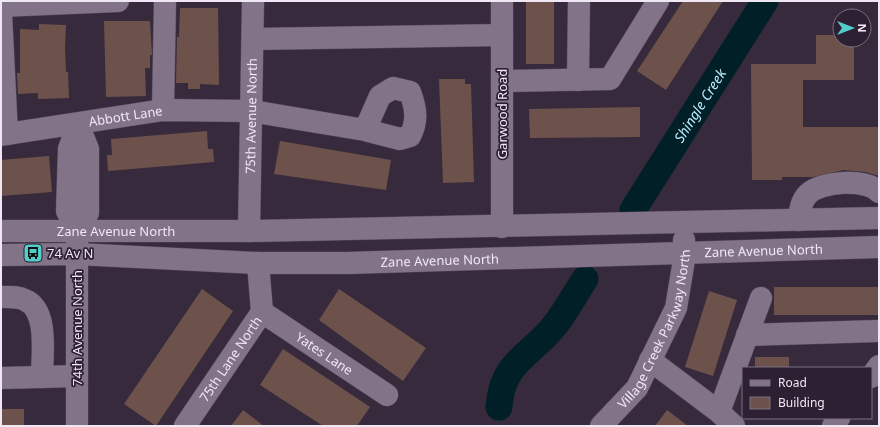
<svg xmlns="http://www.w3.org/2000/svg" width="880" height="427" viewBox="0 0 880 427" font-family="'Noto Sans',sans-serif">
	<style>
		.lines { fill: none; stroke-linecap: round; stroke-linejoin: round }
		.river { stroke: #011f27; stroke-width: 27 }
		.building { fill: #6d524b }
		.minor-casing { stroke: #55495a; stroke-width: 23 }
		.minor { stroke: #827389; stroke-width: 22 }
		.labels { text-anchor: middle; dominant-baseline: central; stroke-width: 3.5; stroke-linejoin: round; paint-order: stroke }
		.street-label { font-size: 13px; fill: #f0e7f4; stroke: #2d2033 }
		.poi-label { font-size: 13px; fill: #f0e7f4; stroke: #2d2033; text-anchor: start }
		.water-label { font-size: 14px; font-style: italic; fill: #b8ecfc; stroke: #2d2033 }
	</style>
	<rect width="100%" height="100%" fill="#372a3d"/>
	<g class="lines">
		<g class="river">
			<path id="s1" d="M 633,210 L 765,1"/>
			<path d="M 499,407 C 502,361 531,356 555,325 C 566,311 575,294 585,279"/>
		</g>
	</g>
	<path class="building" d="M 526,1 L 554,1 L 554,64 L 526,64 Z
		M 683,1 L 723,1 L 666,90 L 637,71 Z
		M 180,8 L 218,8 L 219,85 L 200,84 L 200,89 L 188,89 L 188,83 L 176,83 L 177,37 L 179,37 Z
		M 104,21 L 150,21 L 152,55 L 150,55 L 150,68 L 145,68 L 146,96 L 106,97 Z
		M 39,24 L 66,25 L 65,49 L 66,72 L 68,72 L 69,98 L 38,99 L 38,93 L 18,94 L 17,73 L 20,73 L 20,29 L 39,30 Z
		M 816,35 L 840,35 L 840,40 L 854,40 L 854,80 L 803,80 L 803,127 L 879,127 L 879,176 L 866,172 L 844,170 L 813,177 L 782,177 L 782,180 L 752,180 L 751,64 L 816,64 Z
		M 439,79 L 465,79 L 465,84 L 471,84 L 474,182 L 443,183 Z
		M 640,107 L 640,137 L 530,138 L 529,109 Z
		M 207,131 L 208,149 L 213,149 L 214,162 L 108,171 L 107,155 L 112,155 L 111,139 Z
		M 280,141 L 391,160 L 386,190 L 274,174 Z
		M 49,156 L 52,192 L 1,196 L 1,160 Z
		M 774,287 L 879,287 L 879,315 L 774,315 Z
		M 202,289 L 233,311 L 156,426 L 124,404 Z
		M 339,289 L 426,348 L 403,381 L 319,320 Z
		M 709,291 L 737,300 L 713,376 L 685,367 Z
		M 283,349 L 370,407 L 357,426 L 323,426 L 260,385 Z
		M 755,357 L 789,357 L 789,368 L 755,368 Z
		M 1,409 L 24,409 L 24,426 L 1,426 Z
		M 243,410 L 264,426 L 231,426 Z
		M 667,410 L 688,426 L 655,426 Z"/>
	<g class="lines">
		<defs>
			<g id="minor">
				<path d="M 1,6 L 118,1"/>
				<path d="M 1,13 L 7,134"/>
				<path d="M 253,39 L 502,35"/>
				<path d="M 578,80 L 579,1"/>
				<path d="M 502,81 L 610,79 L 658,1"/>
				<path d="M 163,110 L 165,1"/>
				<path id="s2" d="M 1,135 L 163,110 L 251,111 L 365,130 L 400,139 L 410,136 C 418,121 416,108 410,92 L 393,88 L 380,96 L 365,130"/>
				<path d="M 799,220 C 800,210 801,201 808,194 C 821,181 866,178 879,192"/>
				<path d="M 502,227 L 502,1"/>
				<path d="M 77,230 L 88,213 L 88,149 L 78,124"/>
				<path id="s3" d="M 1,231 L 249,231 L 879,218"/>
				<path id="s4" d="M 249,231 L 253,1"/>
				<path id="s5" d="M 1,255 L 77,254 L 258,263 L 347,263 L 879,247"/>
				<path d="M 1,297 C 9,297 18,296 25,300 C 49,310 42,355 42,377"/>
				<path id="s6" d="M 262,312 L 387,395"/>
				<path d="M 747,335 L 878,331"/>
				<path d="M 650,360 L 719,412 L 734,426"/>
				<path d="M 871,377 L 879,366"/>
				<path d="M 1,378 L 77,376"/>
				<path d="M 719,412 L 761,298"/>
				<path d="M 77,426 L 77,230 L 67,211 L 69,149 L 78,124"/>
				<path id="s7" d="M 185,426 L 262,312 L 258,263"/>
				<path id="s8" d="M 601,426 L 637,388 L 676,308 L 685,254 L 684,240"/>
				<path d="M 833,426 L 839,418"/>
			</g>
		</defs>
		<use href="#minor" class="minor-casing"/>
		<use href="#minor" class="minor"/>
	</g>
	<defs>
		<symbol id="bus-square" viewBox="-11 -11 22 22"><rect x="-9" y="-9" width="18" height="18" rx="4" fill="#53cdca" stroke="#2d2033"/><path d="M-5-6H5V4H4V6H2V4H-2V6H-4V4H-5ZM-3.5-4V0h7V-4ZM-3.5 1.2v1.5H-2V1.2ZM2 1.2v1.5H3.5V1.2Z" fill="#111"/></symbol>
	</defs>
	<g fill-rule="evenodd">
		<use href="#bus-square" x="22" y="242" width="22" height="22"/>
	</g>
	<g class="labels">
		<g class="street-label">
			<text transform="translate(502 114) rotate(-90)">Garwood Road</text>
			<text stroke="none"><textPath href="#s4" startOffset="115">75th Avenue North</textPath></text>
			<text stroke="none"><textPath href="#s2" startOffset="126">Abbott Lane</textPath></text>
			<text stroke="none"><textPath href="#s3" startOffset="115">Zane Avenue North</textPath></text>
			<text stroke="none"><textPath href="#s5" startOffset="763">Zane Avenue North</textPath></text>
			<text stroke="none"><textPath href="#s5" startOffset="439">Zane Avenue North</textPath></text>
			<text stroke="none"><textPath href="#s8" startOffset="114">Village Creek Parkway North</textPath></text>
			<text transform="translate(77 328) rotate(-90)">74th Avenue North</text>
			<text stroke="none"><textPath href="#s6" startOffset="75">Yates Lane</textPath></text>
			<text stroke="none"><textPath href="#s7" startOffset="81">75th Lane North</textPath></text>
		</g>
		<g class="poi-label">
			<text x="47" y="253">74 Av N</text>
		</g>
		<g class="water-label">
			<text stroke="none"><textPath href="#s1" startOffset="124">Shingle Creek</textPath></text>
		</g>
	</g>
	<rect width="880" height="427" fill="none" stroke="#f0e7f4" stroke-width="4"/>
	<rect x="742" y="367" width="130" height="52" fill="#2d2033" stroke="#7b7080"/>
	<rect x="750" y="380" width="20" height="6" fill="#827389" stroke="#7b7080"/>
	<text x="778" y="387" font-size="12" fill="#f0e7f4">Road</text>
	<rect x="750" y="397" width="20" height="12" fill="#6d524b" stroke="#7b7080"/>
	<text x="778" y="407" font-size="12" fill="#f0e7f4">Building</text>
	<g transform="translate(852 28) rotate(90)"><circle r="19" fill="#2d2033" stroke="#7b7080"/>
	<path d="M0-3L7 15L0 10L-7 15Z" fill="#53cdca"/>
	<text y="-6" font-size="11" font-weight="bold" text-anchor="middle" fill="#f0e7f4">N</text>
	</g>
</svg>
